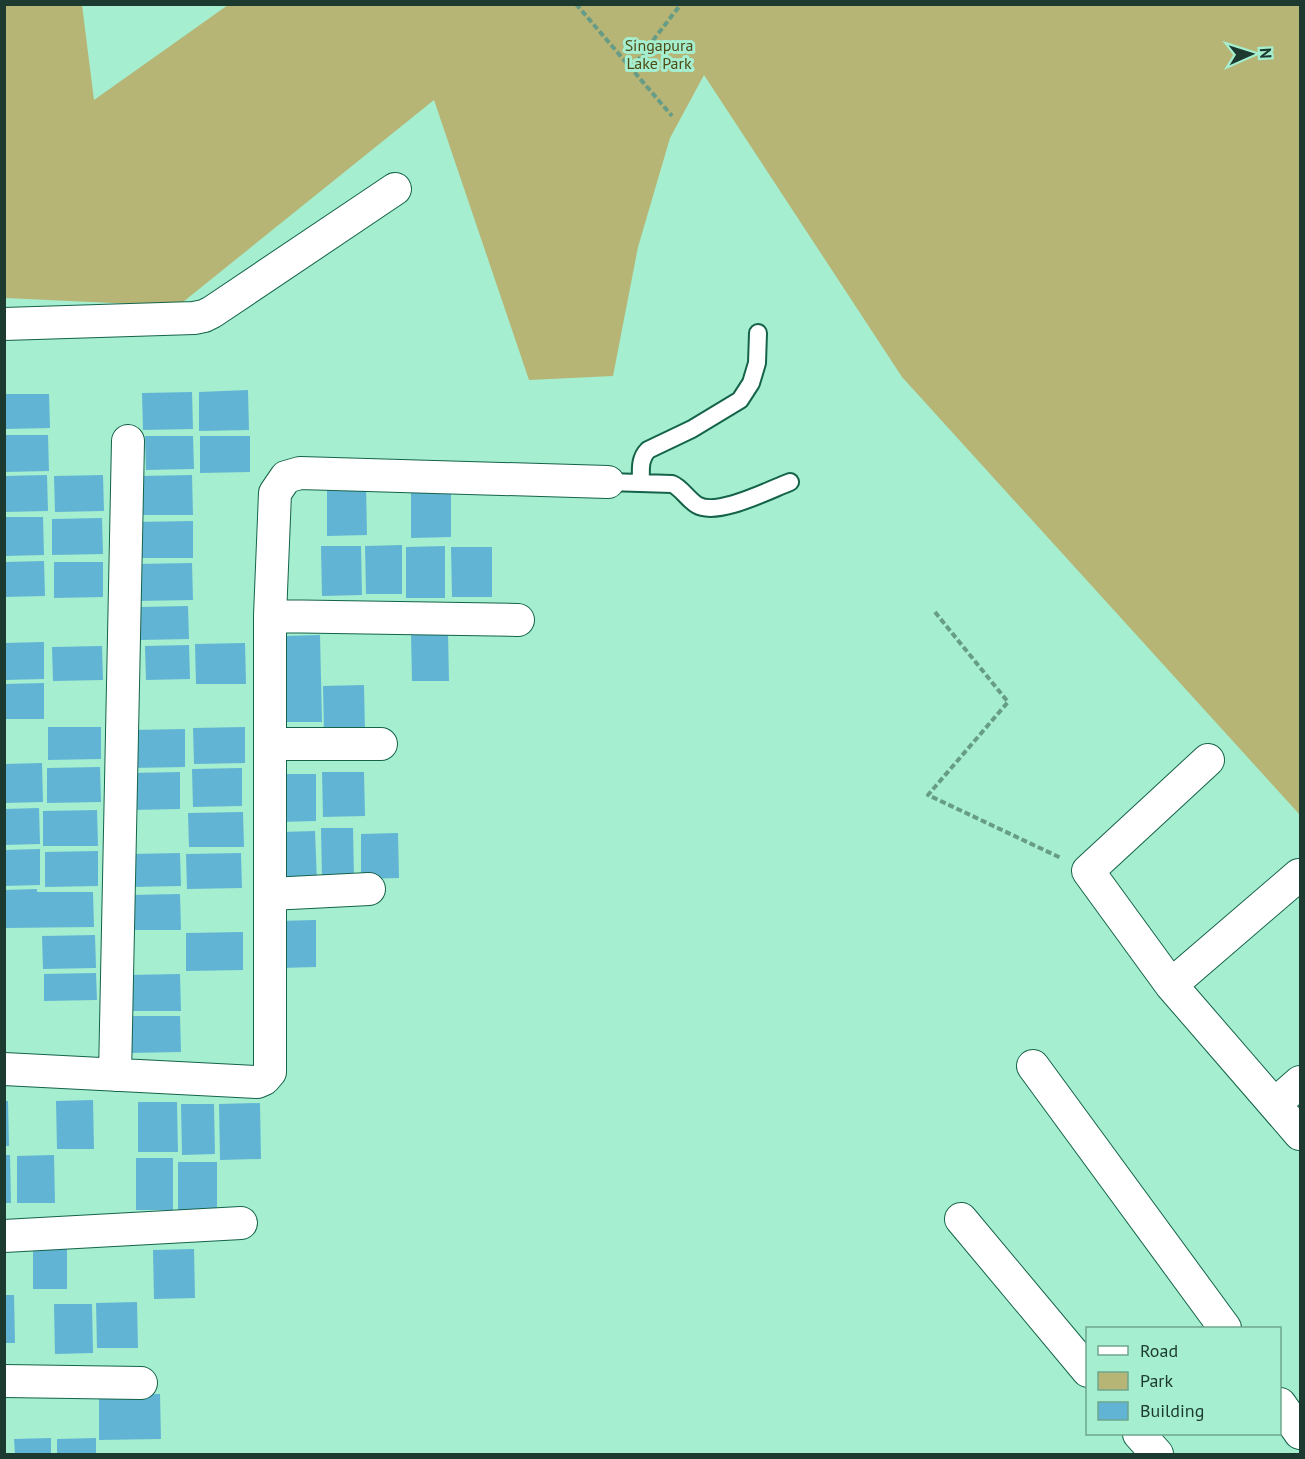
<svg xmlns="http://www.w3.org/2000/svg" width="1305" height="1459" viewBox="0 0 1305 1459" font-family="'PT Sans',sans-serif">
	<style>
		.green { fill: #b6b575 }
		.building { fill: #62b4d5 }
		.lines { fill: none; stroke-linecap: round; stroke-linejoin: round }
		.service-casing { stroke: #14634a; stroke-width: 20 }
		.minor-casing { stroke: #14634a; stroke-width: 34 }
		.path { stroke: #679c86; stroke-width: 4; stroke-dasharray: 6 3; stroke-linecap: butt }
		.service { stroke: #fff; stroke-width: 16 }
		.minor { stroke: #fff; stroke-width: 32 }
		.labels { text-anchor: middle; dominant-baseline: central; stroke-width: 6; stroke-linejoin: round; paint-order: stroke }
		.park-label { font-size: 16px; fill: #4e4b15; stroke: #a5eecf }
	</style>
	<rect width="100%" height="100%" fill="#a5eecf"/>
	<path class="green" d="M 5,5 L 82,5 L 94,100 L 228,5 L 1300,5 L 1300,815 L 902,377 L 704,75 L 670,138 L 638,247 L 613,376 L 529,380 L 434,100 L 178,306 L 5,298 Z"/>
	<path class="building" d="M 248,390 L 249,430 L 199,431 L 199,392 Z
		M 192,392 L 193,429 L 143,430 L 142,393 Z
		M 4,394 L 49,394 L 50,428 L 4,429 Z
		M 4,435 L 48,435 L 49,471 L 4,472 Z
		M 145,436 L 193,436 L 194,469 L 146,470 Z
		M 200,436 L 250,436 L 250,472 L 200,473 Z
		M 47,475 L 48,511 L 4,512 L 4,476 Z
		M 103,475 L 104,511 L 55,512 L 54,476 Z
		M 192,475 L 193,515 L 141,515 L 140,476 Z
		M 366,484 L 367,535 L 327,536 L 327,485 Z
		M 451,487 L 451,537 L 411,538 L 411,488 Z
		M 4,517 L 43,517 L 44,555 L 4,556 Z
		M 102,518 L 103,554 L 52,555 L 52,519 Z
		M 193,521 L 193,558 L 136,558 L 135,522 Z
		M 402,545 L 402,594 L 366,594 L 365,546 Z
		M 321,546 L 361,546 L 362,595 L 322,596 Z
		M 445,546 L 445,598 L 406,598 L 406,547 Z
		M 451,547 L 492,547 L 492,597 L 452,597 Z
		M 44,561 L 45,596 L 4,597 L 4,562 Z
		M 54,562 L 103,562 L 103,597 L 54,598 Z
		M 192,563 L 193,600 L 137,601 L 136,564 Z
		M 188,606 L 189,639 L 140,640 L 139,607 Z
		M 448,632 L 449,681 L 412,681 L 411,633 Z
		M 320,635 L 322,722 L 285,722 L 284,636 Z
		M 44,642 L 44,679 L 4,680 L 4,643 Z
		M 245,643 L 246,684 L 196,684 L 195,644 Z
		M 189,645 L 190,679 L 146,680 L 145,646 Z
		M 102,646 L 103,680 L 53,681 L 52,647 Z
		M 44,683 L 44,719 L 4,719 L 4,684 Z
		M 364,685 L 365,732 L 324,733 L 323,686 Z
		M 48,727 L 101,727 L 101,759 L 48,760 Z
		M 245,727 L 245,763 L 194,764 L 193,728 Z
		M 185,729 L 185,767 L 131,768 L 130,730 Z
		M 42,763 L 43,802 L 4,803 L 4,764 Z
		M 100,767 L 101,802 L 47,803 L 47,768 Z
		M 242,768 L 242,806 L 193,807 L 192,769 Z
		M 180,772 L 180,809 L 130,810 L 130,773 Z
		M 322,772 L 364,772 L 365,816 L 323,817 Z
		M 278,774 L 316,774 L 316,821 L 279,822 Z
		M 39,808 L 40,844 L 4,845 L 4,809 Z
		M 97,810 L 98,846 L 43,846 L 43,811 Z
		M 243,812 L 244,847 L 189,847 L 188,813 Z
		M 321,828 L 353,828 L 354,879 L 322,880 Z
		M 315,831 L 317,882 L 281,883 L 280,832 Z
		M 398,833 L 399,878 L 361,879 L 361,834 Z
		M 40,849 L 40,885 L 4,886 L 4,850 Z
		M 98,851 L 98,886 L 45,887 L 45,852 Z
		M 180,853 L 181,886 L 131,887 L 131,854 Z
		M 241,853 L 242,888 L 187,889 L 186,854 Z
		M 37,889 L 37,892 L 93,892 L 94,927 L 4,928 L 4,890 Z
		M 180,894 L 181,930 L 131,930 L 131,895 Z
		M 316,920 L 316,967 L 279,968 L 278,921 Z
		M 243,932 L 243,970 L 186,971 L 186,933 Z
		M 95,935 L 96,968 L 43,969 L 42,936 Z
		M 96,973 L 97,1000 L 44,1001 L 44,974 Z
		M 180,974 L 181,1011 L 128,1011 L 127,975 Z
		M 128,1016 L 180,1016 L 181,1052 L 129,1053 Z
		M 93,1100 L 94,1149 L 57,1149 L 56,1101 Z
		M 4,1101 L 8,1101 L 9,1146 L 4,1146 Z
		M 138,1102 L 177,1102 L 178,1152 L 138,1152 Z
		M 260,1103 L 261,1159 L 220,1160 L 219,1104 Z
		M 181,1104 L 214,1104 L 215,1154 L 182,1155 Z
		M 4,1155 L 10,1155 L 11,1203 L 4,1203 Z
		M 54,1155 L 55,1203 L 17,1203 L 17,1156 Z
		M 136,1158 L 173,1158 L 173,1210 L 136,1210 Z
		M 178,1162 L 217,1162 L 217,1211 L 178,1212 Z
		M 67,1244 L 67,1289 L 33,1289 L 33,1245 Z
		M 194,1249 L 195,1298 L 154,1299 L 153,1250 Z
		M 4,1295 L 14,1295 L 15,1343 L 4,1343 Z
		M 137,1302 L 138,1348 L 97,1348 L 96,1303 Z
		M 54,1304 L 92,1304 L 93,1353 L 55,1354 Z
		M 160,1394 L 161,1439 L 99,1440 L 99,1395 Z
		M 51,1438 L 51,1454 L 15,1454 L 14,1439 Z
		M 96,1438 L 96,1454 L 57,1454 L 57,1439 Z"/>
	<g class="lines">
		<defs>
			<path id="service" d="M 608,482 L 672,484 C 682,488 687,499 697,505 C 717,517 769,490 790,482
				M 641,483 C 641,470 639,459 648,450 L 692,429 L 740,400 L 751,383 L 757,363 L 758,333"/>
			<path id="minor" d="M 4,324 L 194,318 L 204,316 L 212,312 L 395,189
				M 270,616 L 518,620
				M 270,744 L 381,744
				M 1208,760 L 1088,871 L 1171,985 L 1300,1134
				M 270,894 L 369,889
				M 1171,985 L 1299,875
				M 1033,1066 L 1225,1328
				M 4,1069 L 257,1082 L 264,1079 L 270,1072 L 270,616 L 275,493 L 286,477 L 300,473 L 608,482
				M 115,1075 L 128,441
				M 1275,1104 L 1300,1082
				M 961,1219 L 1088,1371
				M 4,1236 L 241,1223
				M 4,1381 L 141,1383
				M 1280,1404 L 1300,1433
				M 1139,1434 L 1157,1454"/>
		</defs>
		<use href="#service" class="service-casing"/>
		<use href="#minor" class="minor-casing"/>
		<path class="path" d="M 576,4 L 672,116
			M 631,69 L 681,4
			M 935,612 L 1008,702 L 928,795 L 1061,858"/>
		<use href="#service" class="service"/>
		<use href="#minor" class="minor"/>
	</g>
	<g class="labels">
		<g class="park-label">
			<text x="659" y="45">Singapura<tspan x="659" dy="18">Lake Park</tspan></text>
		</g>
	</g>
	<rect width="1305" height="1459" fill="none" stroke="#1c3a2f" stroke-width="12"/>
	<rect x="1086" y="1327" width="195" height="108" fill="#a5eecf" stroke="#6ea68f" stroke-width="1.5"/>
	<rect x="1098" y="1346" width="30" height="9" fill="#ffffff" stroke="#6ea68f" stroke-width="1.5"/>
	<text x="1140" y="1357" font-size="18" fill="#1c3a2f">Road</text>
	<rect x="1098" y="1372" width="30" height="18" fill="#b6b575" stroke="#6ea68f" stroke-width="1.5"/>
	<text x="1140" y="1387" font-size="18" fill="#1c3a2f">Park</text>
	<rect x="1098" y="1402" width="30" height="18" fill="#62b4d5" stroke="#6ea68f" stroke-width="1.5"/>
	<text x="1140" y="1417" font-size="18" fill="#1c3a2f">Building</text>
	<g transform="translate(1251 54) rotate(87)" stroke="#a5eecf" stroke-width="4.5" paint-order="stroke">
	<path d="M0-4.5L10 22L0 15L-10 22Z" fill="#1c3a2f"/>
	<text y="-9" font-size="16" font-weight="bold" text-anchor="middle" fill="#1c3a2f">N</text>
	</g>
</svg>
